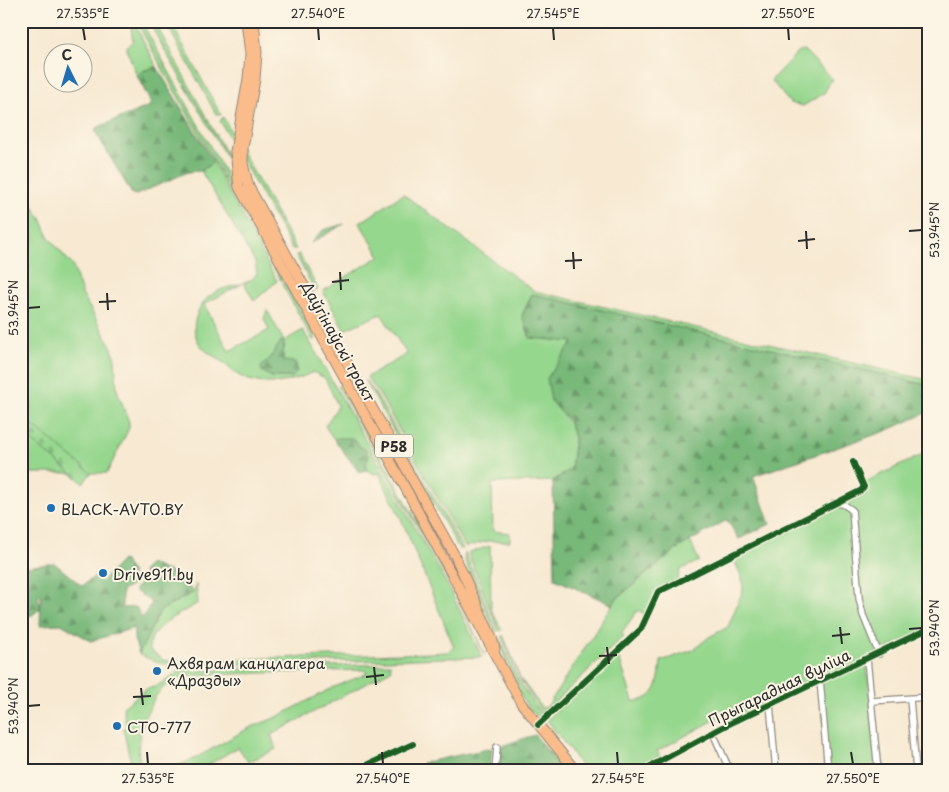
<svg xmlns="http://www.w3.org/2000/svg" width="949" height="792" viewBox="0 0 949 792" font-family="'Playpen Sans',sans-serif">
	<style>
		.green { fill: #96d78e; stroke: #60815c; fill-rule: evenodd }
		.forest { fill: url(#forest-firs); stroke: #527252 }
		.cemetery { fill: url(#cemetery-stones); stroke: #60815c }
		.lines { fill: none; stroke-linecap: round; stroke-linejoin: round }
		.street-casing { stroke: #918a7e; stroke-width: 8 }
		.primary-casing { stroke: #918a7e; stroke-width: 11 }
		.street { stroke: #fff; stroke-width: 5.5 }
		.primary { stroke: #fabc8b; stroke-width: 9 }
		.cycleway-casing { stroke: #fcf5e5; stroke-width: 9 }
		.cycleway { stroke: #1b5e20; stroke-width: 6 }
		.ticks { fill: none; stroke: #2b2b2b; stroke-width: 2 }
		.poi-dot { fill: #1f6fb2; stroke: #fcf5e5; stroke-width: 2 }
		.labels { text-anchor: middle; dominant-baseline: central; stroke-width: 4; stroke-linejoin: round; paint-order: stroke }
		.shield { fill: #fcf5e5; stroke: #6a6863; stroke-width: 1 }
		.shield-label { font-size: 14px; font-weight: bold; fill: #2b2b2b }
		.street-label { font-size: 15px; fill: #2b2b2b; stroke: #fcf5e5 }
		.poi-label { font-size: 15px; fill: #2b2b2b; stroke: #fcf5e5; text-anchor: start }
		.neatline { fill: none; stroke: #2b2b2b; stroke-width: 2 }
		.ticks-label { font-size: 12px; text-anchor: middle; fill: #2b2b2b }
	</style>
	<defs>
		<pattern id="forest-firs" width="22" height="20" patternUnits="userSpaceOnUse" patternTransform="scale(1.25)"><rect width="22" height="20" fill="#78b879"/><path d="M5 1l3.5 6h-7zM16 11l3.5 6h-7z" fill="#639663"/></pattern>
		<pattern id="cemetery-stones" width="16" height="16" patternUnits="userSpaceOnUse" patternTransform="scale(1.25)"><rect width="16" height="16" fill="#96d78e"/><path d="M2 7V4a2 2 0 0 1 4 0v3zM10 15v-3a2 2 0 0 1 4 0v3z" fill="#81b97b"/></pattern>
	</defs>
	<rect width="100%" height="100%" fill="#fcf5e5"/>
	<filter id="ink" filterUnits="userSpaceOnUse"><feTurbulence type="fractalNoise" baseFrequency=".02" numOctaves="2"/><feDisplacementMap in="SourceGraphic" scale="10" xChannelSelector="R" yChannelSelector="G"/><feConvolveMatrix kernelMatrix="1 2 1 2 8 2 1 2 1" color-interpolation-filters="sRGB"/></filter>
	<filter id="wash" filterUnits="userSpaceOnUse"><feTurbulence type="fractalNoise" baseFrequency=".0096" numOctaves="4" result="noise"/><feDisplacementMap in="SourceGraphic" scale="20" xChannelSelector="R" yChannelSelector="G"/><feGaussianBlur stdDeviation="1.12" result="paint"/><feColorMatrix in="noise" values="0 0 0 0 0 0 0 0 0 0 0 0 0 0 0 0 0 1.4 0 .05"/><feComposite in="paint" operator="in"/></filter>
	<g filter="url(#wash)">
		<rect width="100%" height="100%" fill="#f7e9d2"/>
		<path class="green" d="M 130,21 L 133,21 L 157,67 L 142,71 L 137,76 L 126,47 L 133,41 Z
			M 136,21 L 141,21 L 284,280 L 281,281 Z
			M 148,21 L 154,21 L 260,216 Z
			M 165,21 L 170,21 L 221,115 L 216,114 Z
			M 802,51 L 806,52 L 832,79 L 824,93 L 803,106 L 790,103 L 771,80 L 797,53 Z
			M 223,117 L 296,249 L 292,249 L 220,121 Z
			M 213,162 L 277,281 L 254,301 L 244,283 L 204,304 L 229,351 L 269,330 L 264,319 L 267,310 L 284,341 L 303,330 L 448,586 L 482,657 L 188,666 L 188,664 L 187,666 C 170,668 155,662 139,654 L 160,611 L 194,592 L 196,584 L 198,603 C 179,615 150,625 149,649 L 163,660 L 174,661 L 431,653 L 448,652 L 454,647 L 403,523 L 379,473 L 375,474 L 366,470 L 366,461 L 369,458 L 363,448 L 359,446 L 354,439 L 334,439 L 325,426 L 338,406 L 325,378 L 313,372 C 308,374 304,377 299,378 C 274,386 247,386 228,367 C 219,357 207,355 199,343 C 194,334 193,327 196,317 C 209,277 247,293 257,273 L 255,262 L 201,171 ZM 285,345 L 282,358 L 283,361 L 289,362 L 292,377 L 271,377 L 264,364 Z
			M 21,189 L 41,218 L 49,238 L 73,266 L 82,294 L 112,348 L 115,359 L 117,390 L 129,422 L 129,428 L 107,473 L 21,473 Z
			M 403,194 L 534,291 L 928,380 L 928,385 L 532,294 L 522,315 L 526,323 L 574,342 L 551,401 C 576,428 576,433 571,469 L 553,481 L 492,483 L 493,531 L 510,533 L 510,541 L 488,541 L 465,547 L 379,394 L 367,377 L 407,354 L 381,314 L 344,330 L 323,291 L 380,256 L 359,222 L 366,219 Z
			M 299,254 L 318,289 L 315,291 L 296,255 Z
			M 285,282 L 316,338 L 313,340 L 282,284 Z
			M 329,338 L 449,551 L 488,638 L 448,556 L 326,340 Z
			M 365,380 L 375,393 L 463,549 L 459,549 Z
			M 341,384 L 446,574 L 485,655 L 452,588 L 338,386 Z
			M 928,452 L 928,629 L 866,659 L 878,771 L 828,771 L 820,680 L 729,723 L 724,715 L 657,751 L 660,756 L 632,771 L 585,771 L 547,720 L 617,652 L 633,701 C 658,701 659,681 661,661 L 693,650 L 709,637 L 728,627 L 743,590 L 742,578 L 732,555 L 866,494 L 863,483 Z
			M 690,541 L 699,561 L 680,570 L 677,583 L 658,592 L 646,615 L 638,610 L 621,633 L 624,636 L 543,714 L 520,679 L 502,636 L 503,635 L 520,678 L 542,708 L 547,707 L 616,599 L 678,548 Z
			M 490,546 L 491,609 L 502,630 L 499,631 L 468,553 Z
			M 465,553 L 497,632 L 493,629 L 464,559 Z
			M 500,638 L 518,680 L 542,716 L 536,716 L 523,700 L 498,641 Z
			M 390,664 L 391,670 L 271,735 L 276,749 L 248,762 L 238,747 L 198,771 L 133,771 L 123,729 L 126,727 L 123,707 L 148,688 L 155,687 L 180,671 ZM 363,670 L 367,672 L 366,674 L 334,687 L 277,717 L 247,729 L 194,759 L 177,766 L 146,769 C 127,757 148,702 161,690 C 171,680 183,676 197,675 Z
			M 546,749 L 562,762 L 569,771 L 562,771 Z"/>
		<path class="forest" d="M 157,67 L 213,162 L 201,171 L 188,172 L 136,195 L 132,194 L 95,131 L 96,128 L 150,106 L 150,101 L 137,76 L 142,71 Z
			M 344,224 L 311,243 L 323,230 Z
			M 532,294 L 928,385 L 928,412 L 886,431 L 753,476 L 770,524 L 739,539 L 727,520 L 678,548 L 616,599 L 613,605 L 555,579 L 553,481 L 571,469 L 575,439 L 568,419 L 551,401 L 547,378 L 573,342 L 530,338 L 522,316 Z
			M 281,341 L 284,341 L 283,361 L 295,362 C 298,369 298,372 292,377 L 271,377 L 262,371 L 261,367 L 269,360 Z
			M 339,438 L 352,438 L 359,446 L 366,450 L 369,458 L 366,462 L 366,470 L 359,472 L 334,439 Z
			M 122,560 L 125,561 L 132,574 L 133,585 L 122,591 L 122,608 L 136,607 L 142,618 L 152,603 L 134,590 L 145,579 L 143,570 L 150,564 L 173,573 L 194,592 L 160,611 L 139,654 L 134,639 L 134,628 L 91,641 L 61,624 L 40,625 L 41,595 L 38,595 L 40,609 L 32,615 L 21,617 L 21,571 L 26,567 L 54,563 L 82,586 L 95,576 L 101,582 Z
			M 535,735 L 562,771 L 499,771 L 501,746 Z
			M 492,748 L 490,771 L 425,771 L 422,763 Z"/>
		<path class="cemetery" d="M 21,416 L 91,473 L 83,483 L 21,432 Z"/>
	</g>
	<g filter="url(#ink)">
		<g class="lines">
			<defs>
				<path id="street" d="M 834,503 L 843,504 L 852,510 L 859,598 L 863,615 L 879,654
					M 867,659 L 878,771
					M 820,680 L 828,771
					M 910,699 L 916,771
					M 872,701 L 928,697
					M 770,704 L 776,771
					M 538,725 L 641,629 L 658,592 L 860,491 L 864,487 L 853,462
					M 713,733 L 730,771
					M 354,771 L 413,744
					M 495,771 L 497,747
					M 642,771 L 729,724 L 928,629"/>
				<path id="primary" d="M 246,21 L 250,54 L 248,79 L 235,151 L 239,187 L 407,491 L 521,703 L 576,771
					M 254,21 L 257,53 L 255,79 L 243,148 L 243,164 L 249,187 L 455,556 L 492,638 L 495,649"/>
			</defs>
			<use href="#street" class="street-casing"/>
			<use href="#primary" class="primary-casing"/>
			<use href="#street" class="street"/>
			<use href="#primary" class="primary"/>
			<defs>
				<path id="cycleway" d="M 538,725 L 641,629 L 658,592 L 860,491 L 864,487 L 853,462
					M 354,771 L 413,744
					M 642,771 L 729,724 L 928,629"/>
			</defs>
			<use href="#cycleway" class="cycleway-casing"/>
			<use href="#cycleway" class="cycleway"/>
		</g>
	</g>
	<path class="ticks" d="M 83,28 L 85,40M 318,28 L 319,40M 553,28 L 554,40M 788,28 L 789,40M 806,231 L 807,249M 909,231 L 922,230M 798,241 L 815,239M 573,252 L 574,269M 565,261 L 582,260M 340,272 L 341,290M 332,282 L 349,280M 107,293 L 108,310M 99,302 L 116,301M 28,308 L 40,307M 840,627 L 842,644M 909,629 L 922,628M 832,636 L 850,634M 607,647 L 609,664M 599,656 L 617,655M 374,667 L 376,685M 366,677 L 384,675M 141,688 L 143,705M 133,697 L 151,696M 28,706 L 40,705M 147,752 L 148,764M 382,752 L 383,764M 617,752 L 618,764M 851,752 L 853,764"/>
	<g class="poi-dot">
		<circle cx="51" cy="508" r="5"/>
		<circle cx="103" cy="573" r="5"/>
		<circle cx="157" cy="671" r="5"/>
		<circle cx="117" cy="726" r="5"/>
	</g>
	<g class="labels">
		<rect class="shield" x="375" y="434.5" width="38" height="23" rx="4"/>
		<g class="shield-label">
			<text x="394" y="446">Р58</text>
		</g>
		<g class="street-label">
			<text transform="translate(339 341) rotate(61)">Даўгінаўскі тракт</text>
			<text transform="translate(779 687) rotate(-26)">Прыгарадная вуліца</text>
		</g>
		<g class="poi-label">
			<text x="61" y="508">BLACK-AVTO.BY</text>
			<text x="113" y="573">Drive911.by</text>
			<text x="167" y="662">Ахвярам канцлагера<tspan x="167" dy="17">«Дразды»</tspan></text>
			<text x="127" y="726">СТО-777</text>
		</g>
	</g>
	<rect width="949" height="792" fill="none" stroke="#fcf5e5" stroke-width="55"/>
	<g transform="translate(68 68) rotate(355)"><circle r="24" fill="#fcf5e5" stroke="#a8a49b"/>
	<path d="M0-4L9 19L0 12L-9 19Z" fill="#1f6fb2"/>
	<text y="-8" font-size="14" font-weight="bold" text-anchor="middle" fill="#2b2b2b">С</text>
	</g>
	<rect x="28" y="28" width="894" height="736" class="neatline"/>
	<g class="ticks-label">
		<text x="83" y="18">27.535°E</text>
		<text x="318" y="18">27.540°E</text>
		<text x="553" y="18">27.545°E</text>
		<text x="788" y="18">27.550°E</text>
		<text transform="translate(935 230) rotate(-90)" y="4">53.945°N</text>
		<text transform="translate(14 308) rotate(-90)" y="4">53.945°N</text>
		<text transform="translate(935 628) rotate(-90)" y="4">53.940°N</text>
		<text transform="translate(14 706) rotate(-90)" y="4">53.940°N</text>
		<text x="148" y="783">27.535°E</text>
		<text x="383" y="783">27.540°E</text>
		<text x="618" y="783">27.545°E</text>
		<text x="853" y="783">27.550°E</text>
	</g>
</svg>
